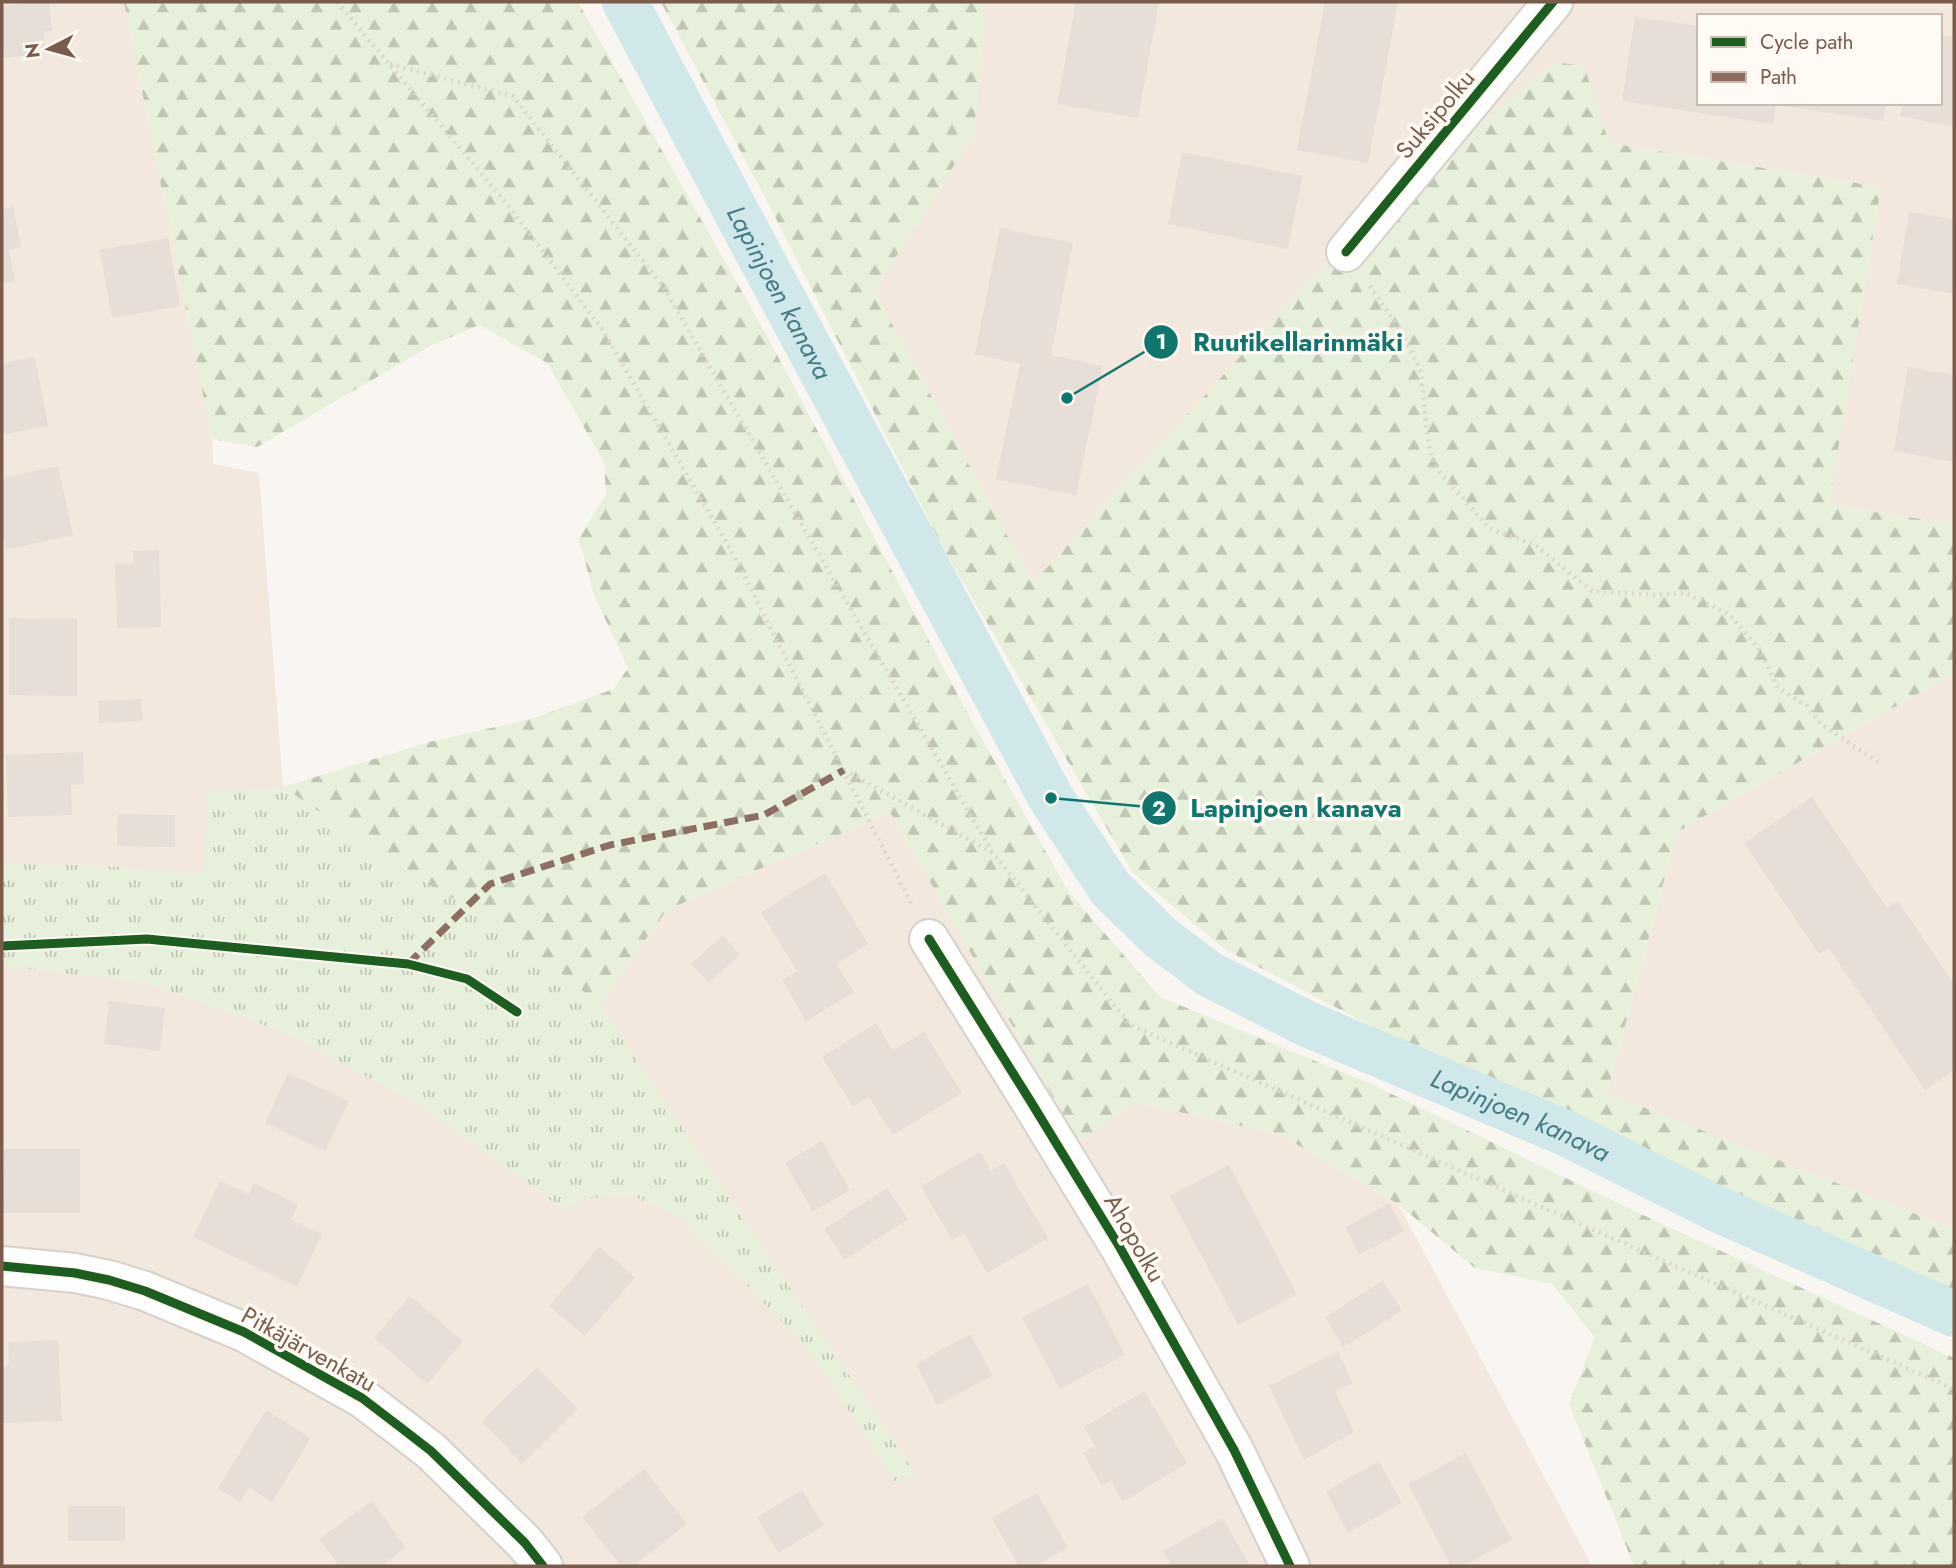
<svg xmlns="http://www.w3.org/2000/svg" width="1956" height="1568" viewBox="0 0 1956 1568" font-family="Jost,sans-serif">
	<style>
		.residential { fill: #f2e8de; fill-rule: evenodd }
		.forest { fill: url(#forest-firs) }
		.park { fill: url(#park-tufts) }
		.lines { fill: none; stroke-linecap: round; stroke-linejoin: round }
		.canal { stroke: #d0e8ea; stroke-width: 46 }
		.building { fill: #e6ded7 }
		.minor-casing { stroke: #d7d1cb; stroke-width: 42 }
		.path { stroke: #dcd5d0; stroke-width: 4.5; stroke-dasharray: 2 5; stroke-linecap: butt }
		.minor { stroke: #fefefd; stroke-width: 38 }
		.quiet { stroke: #8d6e63; stroke-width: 7; stroke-dasharray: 14 7; stroke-linecap: butt }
		.cycleway-casing { stroke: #fffaf3; stroke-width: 13 }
		.cycleway { stroke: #1b5e20; stroke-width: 9 }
		.labels { text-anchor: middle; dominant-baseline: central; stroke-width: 7; stroke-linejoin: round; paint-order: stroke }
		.street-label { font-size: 24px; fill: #7a5c4d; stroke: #fffaf3 }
		.water-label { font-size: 26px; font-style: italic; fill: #437c86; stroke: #fffaf3 }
		.leader { fill: none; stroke: #0f766e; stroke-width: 2.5 }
		.callout-dot { fill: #0f766e; stroke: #fffaf3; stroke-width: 2.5 }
		.mark-label { font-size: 21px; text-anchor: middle; font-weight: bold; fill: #fff }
		.callout-label { font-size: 26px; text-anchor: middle; font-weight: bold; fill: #0f766e; stroke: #fffaf3; stroke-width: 7; stroke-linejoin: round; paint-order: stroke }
	</style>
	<defs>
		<pattern id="forest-firs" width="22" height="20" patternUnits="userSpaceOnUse" patternTransform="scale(1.75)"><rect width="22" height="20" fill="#e7f0db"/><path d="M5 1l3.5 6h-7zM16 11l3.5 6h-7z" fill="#c0c6b4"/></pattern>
		<pattern id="park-tufts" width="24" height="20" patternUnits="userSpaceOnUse" patternTransform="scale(1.75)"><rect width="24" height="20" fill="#e7f0db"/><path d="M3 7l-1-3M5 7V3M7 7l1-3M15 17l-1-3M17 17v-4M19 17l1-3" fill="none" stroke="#c0c6b4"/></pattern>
	</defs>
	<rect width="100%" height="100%" fill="#f9f5f0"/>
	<path class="residential" d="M 2,2 L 124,2 L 212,439 L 213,464 L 259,473 L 283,787 L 398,866 L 511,933 L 599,1004 L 667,910 L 890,812 L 1079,1142 L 1134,1102 L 1279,1134 L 1398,1204 L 1592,1566 L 2,1566 Z
		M 985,2 L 1954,2 L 1954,524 L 1829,505 L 1881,187 L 1609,143 L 1376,208 L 1033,583 L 874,291 L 974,134 ZM 1699,16 L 1940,16 L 1940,103 L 1699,103 Z
		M 1954,673 L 1954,1229 L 1607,1094 L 1677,832 Z"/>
	<path class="forest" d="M 124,2 L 578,2 L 767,336 L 974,725 L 1068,891 L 1160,997 L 1371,1084 L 1645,1216 L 1954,1358 L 1954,1566 L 1634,1566 L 1569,1404 L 1595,1337 L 1552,1284 L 1475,1268 L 1398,1204 L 1279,1134 L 1134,1102 L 1079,1142 L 890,812 L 667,910 L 599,1004 L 511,933 L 398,866 L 283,787 L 429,742 L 531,719 L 614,689 L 628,668 L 594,595 L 579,539 L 606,494 L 604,462 L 547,363 L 480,325 L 432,345 L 257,447 L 212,439 Z
		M 661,2 L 985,2 L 974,134 L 874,291 L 1033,583 L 1376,208 L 1555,62 L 1584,66 L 1609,143 L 1881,187 L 1829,505 L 1954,524 L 1954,673 L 1677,832 L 1607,1093 L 1954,1229 L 1954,1295 L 1437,1060 L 1226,950 L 1133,873 L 942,546 L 767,201 Z"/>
	<path class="park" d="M 283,787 L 398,866 L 511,933 L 599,1004 L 916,1475 L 895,1481 L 809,1350 L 682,1218 L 633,1196 L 586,1198 L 563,1209 L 419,1105 L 284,1032 L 145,983 L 2,966 L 2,864 L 91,865 L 204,874 L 206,792 Z"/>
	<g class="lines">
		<path class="canal" id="s1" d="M 625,2 L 740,219 L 1051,798 L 1110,888 L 1160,937 L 1209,974 L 1305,1023 L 1563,1132 L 1715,1208 L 1954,1314"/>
	</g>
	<path class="building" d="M 38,2 L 49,2 L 52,30 L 43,32 L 46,53 L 4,58 L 2,42 L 2,6 Z
		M 1076,2 L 1159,2 L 1138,118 L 1057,104 Z
		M 1325,2 L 1398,2 L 1368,163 L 1297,150 Z
		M 1635,17 L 1699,26 L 1699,103 L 1776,103 L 1773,124 L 1622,101 Z
		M 1940,35 L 1954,38 L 1954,127 L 1900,116 L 1903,103 L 1940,103 Z
		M 1777,103 L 1886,103 L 1883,121 L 1777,105 Z
		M 1182,152 L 1302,176 L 1288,249 L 1168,224 Z
		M 13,207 L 21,247 L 9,250 L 15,281 L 2,284 L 2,209 Z
		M 1909,212 L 1954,219 L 1954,294 L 1897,284 Z
		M 1000,228 L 1073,243 L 1051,355 L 1103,366 L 1076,495 L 996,479 L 1020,364 L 975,354 Z
		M 168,238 L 180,306 L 112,318 L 100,250 Z
		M 35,357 L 48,426 L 2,435 L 2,363 Z
		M 1908,367 L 1954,375 L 1954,462 L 1894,451 Z
		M 58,466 L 73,535 L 6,550 L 2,531 L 2,478 Z
		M 159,550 L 161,627 L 117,628 L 115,564 L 134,563 L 133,551 Z
		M 9,618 L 77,619 L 77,696 L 9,695 Z
		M 141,699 L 143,721 L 99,723 L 98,701 Z
		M 83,752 L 84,784 L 71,785 L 72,815 L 8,817 L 6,755 Z
		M 1812,797 L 1887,908 L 1898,901 L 1954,984 L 1954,1070 L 1925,1090 L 1829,948 L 1819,954 L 1744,843 Z
		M 118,814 L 175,815 L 175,847 L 117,846 Z
		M 825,873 L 868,944 L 836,964 L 854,992 L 806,1021 L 782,980 L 797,971 L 761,912 Z
		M 723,935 L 740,955 L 709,983 L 691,964 Z
		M 109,1001 L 165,1008 L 160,1051 L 104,1044 Z
		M 876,1023 L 893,1051 L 924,1032 L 962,1093 L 893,1135 L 869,1097 L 853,1107 L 822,1057 Z
		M 288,1073 L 349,1101 L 325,1151 L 265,1123 Z
		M 822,1141 L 850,1190 L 813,1212 L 785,1163 Z
		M 4,1149 L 80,1149 L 80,1213 L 3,1213 Z
		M 980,1152 L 991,1171 L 1004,1163 L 1048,1238 L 987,1273 L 964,1233 L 952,1240 L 921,1186 Z
		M 1229,1165 L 1297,1294 L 1238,1325 L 1170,1196 Z
		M 220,1181 L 249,1194 L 254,1183 L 298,1204 L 291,1220 L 322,1234 L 297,1287 L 193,1237 Z
		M 887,1188 L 908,1219 L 845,1260 L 824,1229 Z
		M 1390,1203 L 1404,1231 L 1359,1255 L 1345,1227 Z
		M 599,1247 L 635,1277 L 585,1336 L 549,1306 Z
		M 1383,1281 L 1402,1311 L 1343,1347 L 1325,1317 Z
		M 1088,1284 L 1125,1355 L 1060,1389 L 1022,1318 Z
		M 410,1296 L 463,1341 L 427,1384 L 374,1338 Z
		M 970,1334 L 993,1376 L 937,1405 L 916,1364 Z
		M 58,1340 L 62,1421 L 2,1423 L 2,1366 L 9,1365 L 8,1342 Z
		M 1338,1352 L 1353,1383 L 1335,1391 L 1354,1432 L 1304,1460 L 1269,1386 Z
		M 537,1367 L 578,1409 L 522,1464 L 482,1421 Z
		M 1144,1391 L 1187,1463 L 1123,1502 L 1111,1481 L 1102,1486 L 1083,1453 L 1095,1446 L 1084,1427 Z
		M 266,1410 L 311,1438 L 272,1502 L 249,1487 L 240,1502 L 218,1488 Z
		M 1466,1453 L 1512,1540 L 1463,1566 L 1451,1566 L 1408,1484 Z
		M 1379,1461 L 1402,1503 L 1348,1533 L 1326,1491 Z
		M 644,1469 L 687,1524 L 633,1566 L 621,1566 L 582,1517 Z
		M 802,1490 L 824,1526 L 778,1553 L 757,1517 Z
		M 1037,1493 L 1068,1548 L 1035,1566 L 1019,1566 L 992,1518 Z
		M 372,1501 L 406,1548 L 381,1566 L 340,1566 L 319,1539 Z
		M 68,1506 L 125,1506 L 125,1541 L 68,1541 Z
		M 1223,1518 L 1250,1566 L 1172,1566 L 1163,1551 Z"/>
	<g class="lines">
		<defs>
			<path id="minor" d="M 1346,252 L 1553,2
				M 929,939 L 1031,1102 L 1119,1246 L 1234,1450 L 1290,1566
				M 2,1266 L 75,1273 L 109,1280 L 145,1291 L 244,1332 L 362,1398 L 400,1427 L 431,1451 L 525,1543 L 543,1566"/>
		</defs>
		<use href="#minor" class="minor-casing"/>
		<path class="path" d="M 337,2 L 507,204 L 602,329 L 733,554 L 911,903
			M 390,64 L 513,96 L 664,288 L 992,852
			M 1370,286 L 1403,334 L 1421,372 L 1427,434 L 1433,465 L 1490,529 L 1535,545 L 1592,591 L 1652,595 L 1686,593 L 1730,615 L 1760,650 L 1778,688 L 1807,706 L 1822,725 L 1882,764
			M 844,770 L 993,853 L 1130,1025 L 1954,1389"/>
		<use href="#minor" class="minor"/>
		<path class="quiet" d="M 408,964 L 490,884 L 610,845 L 764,815 L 844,770"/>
		<defs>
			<path id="cycleway" d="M 1346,252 L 1553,2
				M 929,939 L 1031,1102 L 1119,1246 L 1234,1450 L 1290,1566
				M 2,946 L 147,939 L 408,964 L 467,979 L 517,1012
				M 2,1266 L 75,1273 L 109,1280 L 145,1291 L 244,1332 L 362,1398 L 400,1427 L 431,1451 L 525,1543 L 543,1566"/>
		</defs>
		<use href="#cycleway" class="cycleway-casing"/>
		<use href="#cycleway" class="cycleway"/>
	</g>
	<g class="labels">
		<g class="street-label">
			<text transform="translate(1435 114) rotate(-50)">Suksipolku</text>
			<text transform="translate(1135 1238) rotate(60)">Ahopolku</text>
			<text transform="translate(309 1349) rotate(29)">Pitkäjärvenkatu</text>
		</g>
		<g class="water-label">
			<text stroke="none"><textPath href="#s1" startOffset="329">Lapinjoen kanava</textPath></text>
			<text stroke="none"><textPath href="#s1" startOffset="1484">Lapinjoen kanava</textPath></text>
		</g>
	</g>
	<path class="leader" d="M1067 398L1161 342M1051 798L1159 808"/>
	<g class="callout-dot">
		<circle cx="1067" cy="398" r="7"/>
		<circle cx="1051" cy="798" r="7"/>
		<circle cx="1161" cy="342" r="18"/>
		<circle cx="1159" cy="808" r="18"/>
	</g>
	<g class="mark-label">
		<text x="1161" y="349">1</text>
		<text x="1159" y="816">2</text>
	</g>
	<g class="callout-label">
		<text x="1298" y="351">Ruutikellarinmäki</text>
		<text x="1296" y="817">Lapinjoen kanava</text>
	</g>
	<rect width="1956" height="1568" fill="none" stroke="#7a5c4d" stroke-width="7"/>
	<rect x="1697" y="14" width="245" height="91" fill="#fffaf3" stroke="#cabbb1" stroke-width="2"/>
	<rect x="1711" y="37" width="35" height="10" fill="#1b5e20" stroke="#cabbb1" stroke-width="2"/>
	<text x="1760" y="49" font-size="21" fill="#7a5c4d">Cycle path</text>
	<rect x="1711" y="72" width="35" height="10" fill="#8d6e63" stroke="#cabbb1" stroke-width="2"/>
	<text x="1760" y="84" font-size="21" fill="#7a5c4d">Path</text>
	<g transform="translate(49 49) rotate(264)" stroke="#fffaf3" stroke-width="5" paint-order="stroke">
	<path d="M0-5L12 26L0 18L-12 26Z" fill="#7a5c4d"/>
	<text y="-10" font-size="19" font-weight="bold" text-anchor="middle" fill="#7a5c4d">N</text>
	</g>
</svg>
